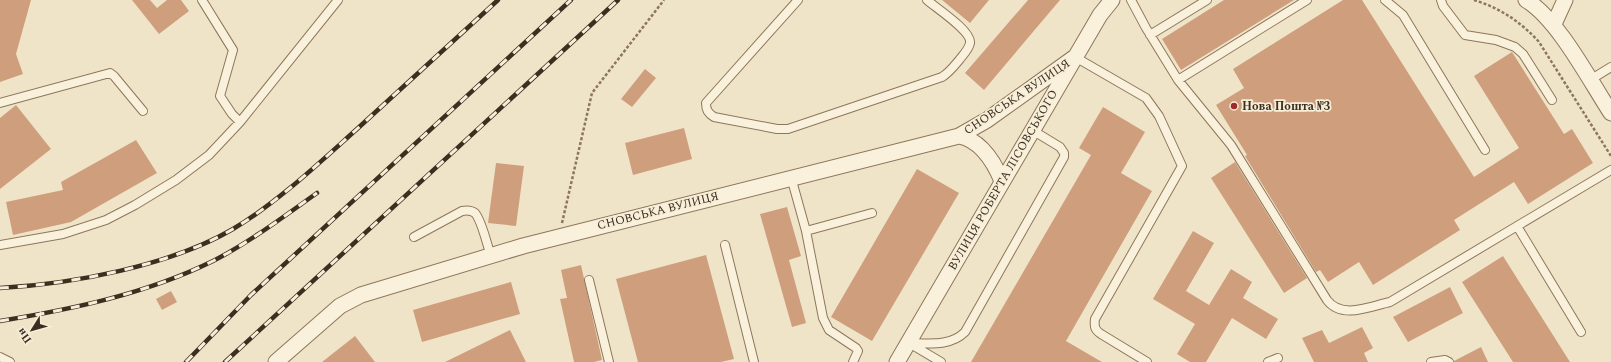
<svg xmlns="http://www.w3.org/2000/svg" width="1611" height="362" viewBox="0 0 1611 362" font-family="Spectral,serif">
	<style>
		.building { fill: #cf9f7d }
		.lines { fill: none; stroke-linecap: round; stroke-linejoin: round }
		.service-casing { stroke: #8d765c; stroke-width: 10 }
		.minor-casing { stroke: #8d765c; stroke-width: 17 }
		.path { stroke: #8d765c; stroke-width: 2.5; stroke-dasharray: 3 2; stroke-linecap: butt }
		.service { stroke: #faf1dc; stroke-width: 8 }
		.minor { stroke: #faf1dc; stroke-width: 15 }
		.rail-casing { stroke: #3d2e20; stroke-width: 4.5 }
		.rail { stroke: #f7eed8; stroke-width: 3; stroke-dasharray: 9; stroke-linecap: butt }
		.poi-dot { fill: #9e2a2b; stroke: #f7eed8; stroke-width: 1.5 }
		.labels { text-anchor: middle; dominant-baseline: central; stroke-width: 3.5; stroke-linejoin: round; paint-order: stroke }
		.street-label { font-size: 12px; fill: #3d2e20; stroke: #f7eed8 }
		.poi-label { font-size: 12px; font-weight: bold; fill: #3d2e20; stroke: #f7eed8; text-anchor: start }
	</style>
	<rect width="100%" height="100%" fill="#f0e4c8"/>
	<path class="building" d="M 0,0 L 31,0 L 16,54 L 23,74 L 0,82 Z
		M 132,0 L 150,0 L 157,8 L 167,0 L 181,0 L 189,11 L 159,34 Z
		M 942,0 L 989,0 L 970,23 Z
		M 1028,0 L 1060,0 L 984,90 L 965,73 Z
		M 1224,0 L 1294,0 L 1181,70 L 1162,39 Z
		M 1343,0 L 1362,0 L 1474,177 L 1519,148 L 1474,76 L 1512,52 L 1564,134 L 1572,129 L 1593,163 L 1528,204 L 1514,182 L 1454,220 L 1460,230 L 1373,285 L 1359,262 L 1328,282 L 1320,270 L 1316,272 L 1245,156 L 1247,155 L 1216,105 L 1244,88 L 1233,69 Z
		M 645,69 L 656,78 L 632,107 L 621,99 Z
		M 16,105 L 51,149 L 0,189 L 0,118 Z
		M 1103,107 L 1145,132 L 1121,173 L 1152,191 L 1066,341 L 1102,362 L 971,362 L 1091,155 L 1079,148 Z
		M 684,128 L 692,159 L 633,175 L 625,143 Z
		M 136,140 L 157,173 L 71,222 L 13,235 L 6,202 L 63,190 L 61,182 Z
		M 1235,162 L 1307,278 L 1284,293 L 1211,178 Z
		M 496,163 L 524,166 L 516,226 L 488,223 Z
		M 917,169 L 959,193 L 872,341 L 831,317 Z
		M 787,207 L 801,256 L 789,260 L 806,323 L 792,327 L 760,214 Z
		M 1193,231 L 1214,243 L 1186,291 L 1209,305 L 1231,269 L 1252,282 L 1243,298 L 1278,319 L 1266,339 L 1232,318 L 1206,362 L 1190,362 L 1177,354 L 1195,324 L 1153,299 Z
		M 706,255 L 734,359 L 721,362 L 638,362 L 616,279 Z
		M 1503,256 L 1570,362 L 1513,362 L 1462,282 Z
		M 581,265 L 602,360 L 594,362 L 574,362 L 560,299 L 567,298 L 561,270 Z
		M 511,282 L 520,314 L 422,342 L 413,310 Z
		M 1450,287 L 1463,313 L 1408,342 L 1393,317 Z
		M 171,291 L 177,302 L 162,310 L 156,299 Z
		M 1362,327 L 1373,348 L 1364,353 L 1368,362 L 1314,362 L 1302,338 L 1322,330 L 1329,343 Z
		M 510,330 L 526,362 L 445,362 Z
		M 355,336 L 375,362 L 322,362 Z
		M 1481,347 L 1488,362 L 1454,362 L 1454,361 Z"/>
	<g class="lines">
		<defs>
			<path id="service" d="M 202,0 L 233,50 L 220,96 L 232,114 L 240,122
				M 798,0 L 706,103 C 706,110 708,113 714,117 L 777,129 L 788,129 L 942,77 C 950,72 954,66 960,59 C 963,55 969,49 970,43 C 972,31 936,8 927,0
				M 1131,0 L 1146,28 L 1178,80 L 1231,145 L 1327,300 C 1342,320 1371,306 1390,302 L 1611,170
				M 1385,0 L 1403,15 L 1485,150
				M 1441,0 L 1443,6 L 1465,35 L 1496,40 L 1515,47 L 1523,54 L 1552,100
				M 1150,35 L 1207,0
				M 1075,57 L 1146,98 L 1159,116 L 1182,166 L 1095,319 C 1094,327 1095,330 1101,334 L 1147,362
				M 1178,80 L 1307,0
				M 1590,80 L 1611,67
				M 0,103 L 110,73 L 114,76 L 143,111
				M 791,177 L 806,231 L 823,318 L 829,330 L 856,348 L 858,351 L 853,362
				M 1517,226 L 1581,332
				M 806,231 L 872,213
				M 414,237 L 462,211 C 467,210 471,210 475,213 C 482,221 487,245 491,256
				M 0,245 L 63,234 L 106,220 L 135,205 L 176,180 L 209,155 L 240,122 L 338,0
				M 725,245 L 754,362
				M 589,280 L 609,362
				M 908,343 C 928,343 950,347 965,332 L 1064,157 L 1064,153 L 1060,147 L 1032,130
				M 909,343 L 941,362
				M 0,357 L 10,362
				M 1268,362 L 1278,358
				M 1431,362 L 1445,360 L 1449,362"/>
			<path id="minor" d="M 1526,0 C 1558,19 1590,81 1611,113
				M 1554,24 L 1565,0
				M 959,136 C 980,140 994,162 1002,181
				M 276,362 L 340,306 L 361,295 L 523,246 L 959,136 L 987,120 L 1075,57
				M 897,362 L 1100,15 L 1112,0"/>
		</defs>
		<use href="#service" class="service-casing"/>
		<use href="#minor" class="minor-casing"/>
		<path class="path" d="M 1474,0 C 1500,8 1521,22 1539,42 L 1611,156
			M 562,223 L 592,93 L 664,0"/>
		<use href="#service" class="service"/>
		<use href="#minor" class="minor"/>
		<defs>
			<path id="rail" d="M 0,288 C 72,284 170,266 233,229 C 278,202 318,164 357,129 C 404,86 451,43 498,0
				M 0,321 C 73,309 146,294 213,261 C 250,242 283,217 317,193
				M 186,362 L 251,295 L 571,0
				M 225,362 L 618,0"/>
		</defs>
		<use href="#rail" class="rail-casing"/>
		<use href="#rail" class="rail"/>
	</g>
	<circle class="poi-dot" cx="1234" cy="106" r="4"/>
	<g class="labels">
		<g class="street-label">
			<text transform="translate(1017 97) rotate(-34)">СНОВСЬКА ВУЛИЦЯ</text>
			<text transform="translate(1003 180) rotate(-60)">ВУЛИЦЯ РОБЕРТА ЛІСОВСЬКОГО</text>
			<text transform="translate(658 211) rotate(-14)">СНОВСЬКА ВУЛИЦЯ</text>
		</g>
		<g class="poi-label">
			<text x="1242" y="106">Нова Пошта №3</text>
		</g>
	</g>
	<g transform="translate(32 330) rotate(233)" stroke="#f7eed8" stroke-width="3" paint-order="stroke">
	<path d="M0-3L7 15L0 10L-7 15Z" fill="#3d2e20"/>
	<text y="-6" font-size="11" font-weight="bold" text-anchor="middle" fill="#3d2e20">Пн</text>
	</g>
</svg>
